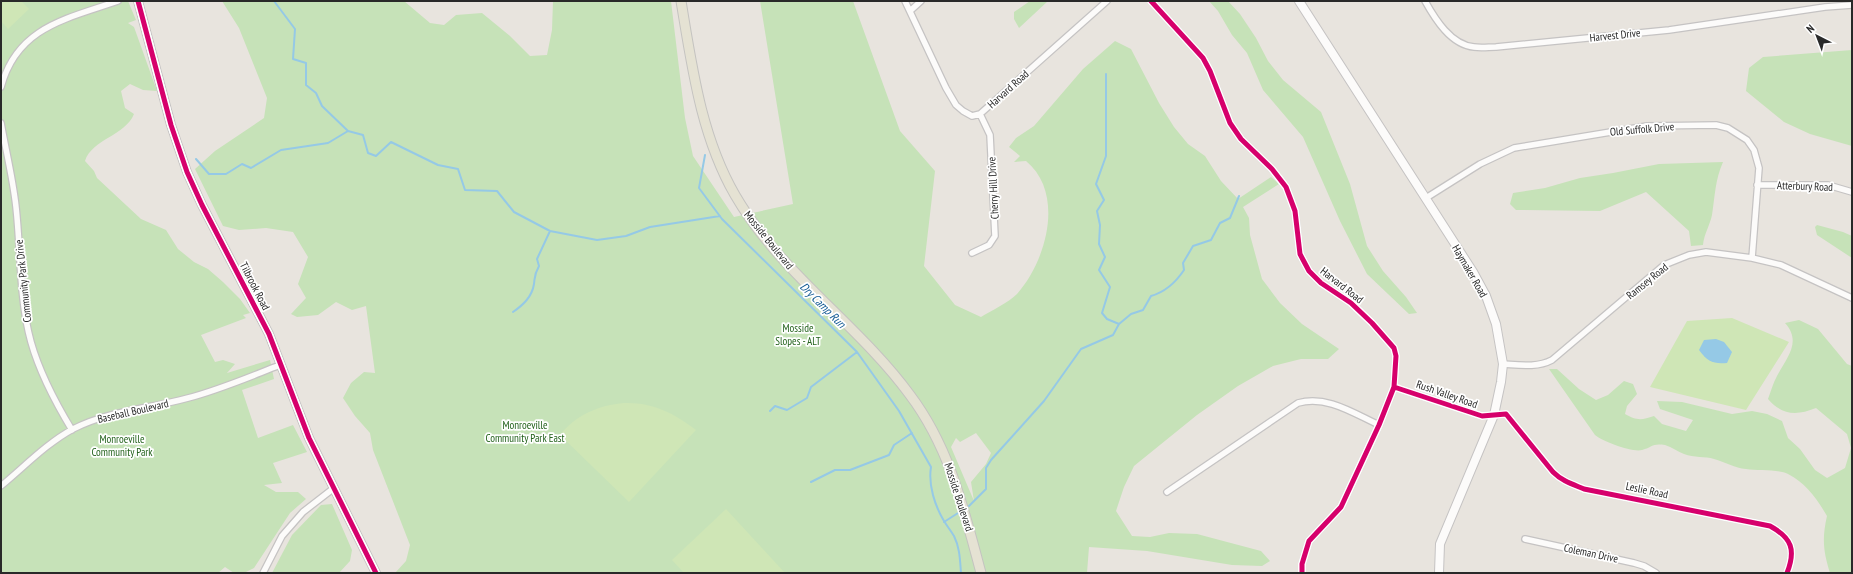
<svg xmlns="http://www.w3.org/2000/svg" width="1853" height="574" viewBox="0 0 1853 574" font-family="'PT Sans Narrow',sans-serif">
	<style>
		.green { fill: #c6e2b8; fill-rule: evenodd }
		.pitch { fill: #cfe6b6 }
		.water { fill: #95c9e6 }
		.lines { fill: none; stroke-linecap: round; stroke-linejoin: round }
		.stream { stroke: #95c9e6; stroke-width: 2 }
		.street-casing { stroke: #c5c3c3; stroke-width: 8 }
		.secondary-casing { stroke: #c5c3c3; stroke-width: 10 }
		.primary-casing { stroke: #c4c3c0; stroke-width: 11 }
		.street { stroke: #fcfbfa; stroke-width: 5.5 }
		.secondary { stroke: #fcfbfa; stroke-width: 8 }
		.primary { stroke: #e5e2d3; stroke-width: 9 }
		.cycleway-casing { stroke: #fff; stroke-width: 8 }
		.cycleway { stroke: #d6006c; stroke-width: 5 }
		.labels { text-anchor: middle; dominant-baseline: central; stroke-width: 3.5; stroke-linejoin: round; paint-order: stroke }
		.street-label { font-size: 11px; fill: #292929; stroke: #fff }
		.park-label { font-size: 11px; fill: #23621c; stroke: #fff }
		.water-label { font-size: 12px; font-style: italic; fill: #125993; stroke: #fff }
	</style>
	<rect width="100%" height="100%" fill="#e8e4de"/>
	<path class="green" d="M 1,1 L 128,1 L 136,20 L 128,23 L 134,27 L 157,91 L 143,90 L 130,84 L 121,91 L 125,108 L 134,114 C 125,136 92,139 85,161 L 94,171 L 97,178 L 141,219 L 166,230 L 178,249 L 194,262 L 208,269 L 223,282 L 240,299 L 250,313 L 243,315 L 246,318 L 201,335 L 215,362 L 223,360 L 235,364 L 227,373 L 270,360 L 274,379 L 242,390 L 258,438 L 293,425 L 307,452 L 273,463 L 282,483 L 264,485 L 276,492 L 298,492 L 306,499 L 290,513 L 254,568 L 244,573 L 234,573 L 225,567 L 218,573 L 1,573 Z
		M 222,1 L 404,1 L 430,23 L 444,25 L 456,15 L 482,13 L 510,36 L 530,56 L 547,55 L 552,30 L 553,1 L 671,1 L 685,118 L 693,156 L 734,217 L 793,204 L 760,1 L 853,1 L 900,131 L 935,171 L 924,266 L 955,305 L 981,317 C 991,311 1009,302 1017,294 C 1047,260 1065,193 1026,161 L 1014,162 L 1020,156 L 1009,147 L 1016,138 L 1034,126 L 1083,69 L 1115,41 L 1131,49 L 1159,103 L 1174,127 L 1188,144 L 1205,156 L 1221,181 L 1238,199 L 1271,177 L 1279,184 L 1243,207 L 1249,218 L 1250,235 L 1262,279 L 1280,303 L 1302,324 L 1339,349 L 1328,359 L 1301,359 L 1273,366 L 1238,386 L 1197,415 L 1134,466 L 1124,487 L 1116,511 L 1132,536 L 1150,537 L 1169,533 L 1197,534 L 1261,551 L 1270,561 L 1262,566 L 1232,565 L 1147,551 L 1089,547 L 1087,573 L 395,573 L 406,561 L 410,545 L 373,450 L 370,433 L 355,416 L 343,398 L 351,383 L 364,372 L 375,373 L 366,306 L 352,310 L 336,302 L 318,315 L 297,317 L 291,314 L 306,298 L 298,284 L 308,257 L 293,232 L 266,228 L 239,230 L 223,226 L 195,169 L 215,151 L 264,118 L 267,98 L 239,28 ZM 976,433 L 991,453 L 986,464 L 971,482 L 974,501 L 951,447 L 956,438 L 960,442 Z
		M 1030,1 L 1048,1 L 1019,28 L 1014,19 L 1014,12 Z
		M 1209,1 L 1228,1 L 1240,14 L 1256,38 L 1268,61 L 1283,80 L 1321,112 L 1350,184 L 1367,246 L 1383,271 L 1406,297 L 1417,313 L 1409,314 L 1367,274 L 1340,221 L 1303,137 L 1263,90 L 1247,53 L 1232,35 L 1218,11 Z
		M 1852,50 L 1852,146 L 1810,134 L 1784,122 L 1746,91 L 1749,68 L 1763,57 Z
		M 1723,162 C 1715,180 1715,196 1712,215 C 1710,225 1704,234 1703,245 L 1691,246 L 1689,231 L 1646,192 L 1600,211 L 1516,210 L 1510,204 L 1513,193 L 1545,188 L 1580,178 L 1613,173 L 1659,164 Z
		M 1817,225 L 1843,232 L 1852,236 L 1852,258 L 1817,235 L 1815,227 Z
		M 1799,320 L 1818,329 L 1847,364 L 1852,366 L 1852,573 L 1830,573 C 1823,551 1822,538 1827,516 C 1817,499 1806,483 1788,474 C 1778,469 1758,471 1746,469 C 1735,468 1725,462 1714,459 C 1705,456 1694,458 1684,454 C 1678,452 1672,447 1665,445 C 1652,443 1653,447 1642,450 C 1633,453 1602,441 1595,435 L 1549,369 L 1557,369 L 1579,389 L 1596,400 L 1608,395 L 1624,381 L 1633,384 L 1637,394 L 1627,406 L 1625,414 C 1637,421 1642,420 1654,416 L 1662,424 L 1686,431 L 1693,420 L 1660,409 L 1657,401 L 1682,402 L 1732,414 L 1752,411 L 1767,414 L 1782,421 L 1788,438 L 1800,449 L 1815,470 L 1827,478 L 1845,468 L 1851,448 L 1847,434 L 1816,408 C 1796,416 1782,415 1768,399 C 1771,391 1773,383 1777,376 C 1787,357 1802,342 1785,323 Z
		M 332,504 L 352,550 L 350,561 L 339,573 L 272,573 L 292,535 L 321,505 Z"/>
	<path class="pitch" d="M 1,1 L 21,1 L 29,9 L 8,29 L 1,21 Z
		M 1732,318 L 1789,342 L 1746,410 L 1650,387 L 1687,321 Z
		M 624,403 C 652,402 674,413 696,430 L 629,502 L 560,435 C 576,415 599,405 624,403 Z
		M 726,509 L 785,573 L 684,573 L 672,560 Z"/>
	<path class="water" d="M 1716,339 L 1724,342 L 1732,352 L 1727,363 C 1713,364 1708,362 1699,350 L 1704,340 Z"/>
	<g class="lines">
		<path class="stream" d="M 274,1 L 295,29 L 293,59 L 306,63 L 306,85 L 316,93 L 322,106 L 348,131 L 363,135 L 368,153 L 376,156 L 391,142 L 438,165 L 458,169 L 465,190 L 497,191 L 514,212 L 550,231 L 597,240 L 626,236 L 650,227 L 720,216
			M 1106,74 L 1106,156 L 1096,184 L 1104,200 L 1097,211 L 1100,225 L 1099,244 L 1105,257 L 1099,270 L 1110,287 L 1102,313 L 1107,319 L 1119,324
			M 705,155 L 699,188 L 722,219 L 857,352 L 899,411 L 931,467 C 928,485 935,506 944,521 C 947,526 951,531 954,536 C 960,548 960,561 961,573
			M 196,159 L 209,174 L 226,174 L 242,164 L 251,168 L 281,150 L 328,143 L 348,131
			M 513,312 C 523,305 532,297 534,284 C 535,276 534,275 539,266 L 537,259 L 550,231
			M 770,411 L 775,406 L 787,410 L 807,398 L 811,387 L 857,352
			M 811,482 L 835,470 L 850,470 L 889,455 L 894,445 L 912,433
			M 969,506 L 986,489 L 986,468 L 991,460 L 1044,401 L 1081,349 L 1113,335 L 1119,324 L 1131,314 L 1143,310 L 1151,296 C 1165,292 1176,282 1184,270 L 1183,263 L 1193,246 L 1211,240 L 1220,223 L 1230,218 L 1239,196
			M 944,522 L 958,513"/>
		<defs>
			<path id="street" d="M 905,1 L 946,88 L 956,105 L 963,111 L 972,116 L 980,114 L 1107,1
				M 1151,1 L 1203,58 L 1210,71 L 1230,123 L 1241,139 L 1272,169 L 1286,187 L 1295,211 L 1300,254 L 1309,271 L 1321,283 L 1351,303 L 1372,323 L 1394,348 L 1396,356 L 1394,387 L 1379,425 L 1341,507 L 1309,541 L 1302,564 L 1302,573
				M 1425,1 C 1435,19 1451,45 1474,47 C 1481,48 1489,47 1496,47 L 1669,30 L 1825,7 L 1852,5
				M 910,11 L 921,1
				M 1,87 C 17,27 66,19 118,1
				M 1,123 C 6,151 13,179 16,207 C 21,252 19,299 31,342 C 40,374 55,402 72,430
				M 1757,185 L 1828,185 L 1852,192
				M 1426,198 L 1480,164 L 1514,148 L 1647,126 L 1716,125 L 1728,128 L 1747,140 L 1754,150 L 1759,168 L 1752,258
				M 972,253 L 989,245 L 995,236 L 990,135 L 980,114
				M 1503,364 C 1519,365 1537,368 1552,360 L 1664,265 L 1689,255 L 1706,252 L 1752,258 L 1781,265 L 1852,298
				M 1394,387 L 1482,416 L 1506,414 L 1553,472 C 1562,481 1572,484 1584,489 L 1770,526 C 1792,538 1796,550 1787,573
				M 1,486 C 24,467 47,443 73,429 C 111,410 148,409 188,398 C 219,390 249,377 280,365
				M 1167,492 L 1298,403 C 1327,395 1353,413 1379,425
				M 1525,539 L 1634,563 L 1644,566 L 1656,573
				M 263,573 L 282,536 L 303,512 L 334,488"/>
			<path id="secondary" d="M 138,1 L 171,125 L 187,172 L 202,205 L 269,334 L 309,438 L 376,573
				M 1299,1 L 1473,272 L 1486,296 L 1496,324 L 1503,364 L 1501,382 L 1494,415 L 1440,544 L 1439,573"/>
			<path id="primary" d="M 681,1 C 692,67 701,136 735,195 C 780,273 858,324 910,395 C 950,448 964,510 981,573"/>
		</defs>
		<use href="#street" class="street-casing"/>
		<use href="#secondary" class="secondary-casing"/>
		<use href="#primary" class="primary-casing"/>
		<use href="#street" class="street"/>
		<use href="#secondary" class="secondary"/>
		<use href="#primary" class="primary"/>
		<defs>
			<path id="cycleway" d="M 138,1 L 171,125 L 187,172 L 202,205 L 269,334 L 309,438 L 376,573
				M 1151,1 L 1203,58 L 1210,71 L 1230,123 L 1241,139 L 1272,169 L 1286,187 L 1295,211 L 1300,254 L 1309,271 L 1321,283 L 1351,303 L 1372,323 L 1394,348 L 1396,356 L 1394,387 L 1379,425 L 1341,507 L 1309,541 L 1302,564 L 1302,573
				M 1394,387 L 1482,416 L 1506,414 L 1553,472 C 1562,481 1572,484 1584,489 L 1770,526 C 1792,538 1796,550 1787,573"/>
		</defs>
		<use href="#cycleway" class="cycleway-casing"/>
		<use href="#cycleway" class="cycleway"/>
	</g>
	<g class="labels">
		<g class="street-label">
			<text transform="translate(1615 35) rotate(-6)">Harvest Drive</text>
			<text transform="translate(1008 89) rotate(-42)">Harvard Road</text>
			<text transform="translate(1642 129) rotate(-5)">Old Suffolk Drive</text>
			<text transform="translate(1805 186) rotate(2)">Atterbury Road</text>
			<text transform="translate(993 188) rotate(-93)">Cherry Hill Drive</text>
			<text transform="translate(769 240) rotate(51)">Mosside Boulevard</text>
			<text transform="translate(1470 271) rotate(60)">Haymaker Road</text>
			<text transform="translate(23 281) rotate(-96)">Community Park Drive</text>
			<text transform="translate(1647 281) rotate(-39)">Ramsey Road</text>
			<text transform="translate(1342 285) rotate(38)">Harvard Road</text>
			<text transform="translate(255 286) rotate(63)">Tilbrook Road</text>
			<text transform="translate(1447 394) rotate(19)">Rush Valley Road</text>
			<text transform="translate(133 411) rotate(-13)">Baseball Boulevard</text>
			<text transform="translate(1647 490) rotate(12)">Leslie Road</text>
			<text transform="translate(959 497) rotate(72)">Mosside Boulevard</text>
			<text transform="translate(1591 553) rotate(12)">Coleman Drive</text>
		</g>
		<g class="park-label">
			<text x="798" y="328">Mosside<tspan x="798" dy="13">Slopes - ALT</tspan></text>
			<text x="525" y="425">Monroeville<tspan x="525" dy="13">Community Park East</tspan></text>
			<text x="122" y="439">Monroeville<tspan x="122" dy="13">Community Park</tspan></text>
		</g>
		<g class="water-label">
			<text transform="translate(823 305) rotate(45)">Dry Camp Run</text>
		</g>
	</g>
	<rect width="1853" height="574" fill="none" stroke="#292929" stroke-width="4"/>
	<g transform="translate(1817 36) rotate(318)" stroke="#ffffff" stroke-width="3" paint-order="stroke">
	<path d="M0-3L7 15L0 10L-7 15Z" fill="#292929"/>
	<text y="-6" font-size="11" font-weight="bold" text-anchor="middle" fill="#292929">N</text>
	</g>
</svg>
